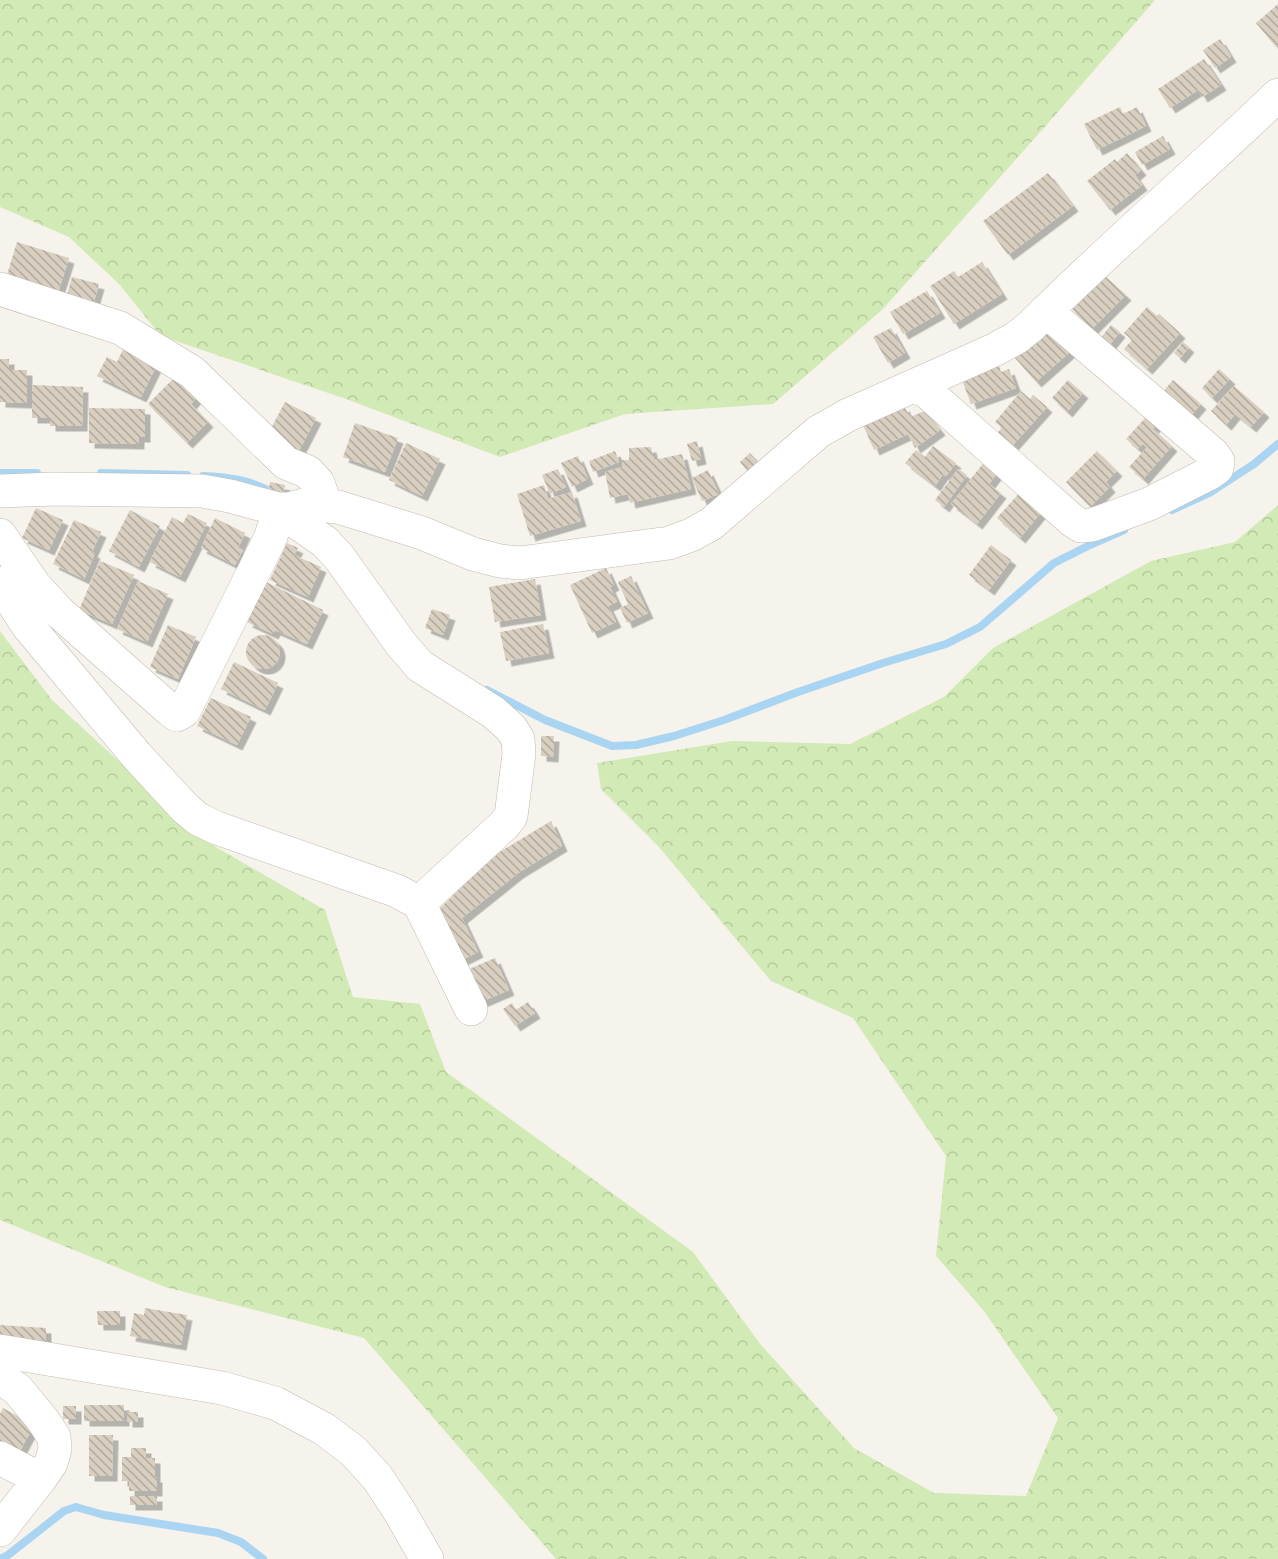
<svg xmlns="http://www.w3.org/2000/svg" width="1278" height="1559" viewBox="0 0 1278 1559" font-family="'Source Sans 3',sans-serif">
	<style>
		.forest { fill: url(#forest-crowns) }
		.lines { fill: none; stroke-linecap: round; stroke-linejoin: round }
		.stream { stroke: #a9d4f2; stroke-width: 8 }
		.building { fill: url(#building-back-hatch); filter: url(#shadow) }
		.minor-casing { stroke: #c2bbae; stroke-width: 34 }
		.minor { stroke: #fff; stroke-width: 33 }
	</style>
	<defs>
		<pattern id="forest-crowns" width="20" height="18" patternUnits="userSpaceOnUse" patternTransform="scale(1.5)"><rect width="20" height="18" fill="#d2eab5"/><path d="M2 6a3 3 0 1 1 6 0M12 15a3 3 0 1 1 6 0" fill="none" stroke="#b6ca9c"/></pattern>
		<pattern id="building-back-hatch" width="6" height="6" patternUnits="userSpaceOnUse" patternTransform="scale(1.5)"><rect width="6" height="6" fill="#d8cfc1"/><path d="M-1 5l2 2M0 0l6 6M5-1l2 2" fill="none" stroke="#b1aa9e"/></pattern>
		<filter id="shadow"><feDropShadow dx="5.5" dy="5.5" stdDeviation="0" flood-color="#0004"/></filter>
	</defs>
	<rect width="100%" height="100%" fill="#f6f3ec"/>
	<path class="forest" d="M 0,0 L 1155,0 L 1050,121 L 883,309 L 773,404 L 625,414 L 500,457 L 346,399 L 161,336 L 119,284 L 69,237 L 0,207 Z
		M 1278,505 L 1278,1559 L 556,1559 L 364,1338 L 165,1287 L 0,1220 L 0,631 L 52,700 L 148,788 L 190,832 L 325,910 L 353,997 L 420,1004 L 446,1072 L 693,1252 L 761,1345 L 854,1448 L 934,1493 L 1026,1496 L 1058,1418 L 984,1311 L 936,1256 L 946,1156 L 853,1018 L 771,981 L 659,847 L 601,789 L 597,763 L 732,741 L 850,744 L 944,697 L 993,648 L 1151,561 L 1235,542 Z"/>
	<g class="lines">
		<path class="stream" d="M 0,473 L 37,473
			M 101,473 L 187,475
			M 203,476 C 228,477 251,480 273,493
			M 1172,510 L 1211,492 L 1254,464 L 1278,444
			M 487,690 L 545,720 L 612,746 L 636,745 L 674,736 L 724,720 L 798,692 L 883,663 L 946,644 L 980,627 L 1054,563 L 1090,545 L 1124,530
			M 0,1559 L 8,1555 L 64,1511 L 76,1507 L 104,1515 L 218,1533 L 241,1542 L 263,1559"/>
	</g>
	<path class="building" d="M 1278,4 L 1278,45 L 1276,47 L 1256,23 Z
		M 1220,39 L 1231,57 L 1215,68 L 1203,50 Z
		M 1204,59 L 1221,85 L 1202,97 L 1198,90 L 1170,108 L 1158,89 Z
		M 1120,107 L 1123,114 L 1137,107 L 1146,126 L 1097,150 L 1084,124 Z
		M 1163,136 L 1170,149 L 1142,165 L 1135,152 Z
		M 1127,153 L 1141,170 L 1135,175 L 1142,185 L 1110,210 L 1087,181 L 1115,159 L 1117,162 Z
		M 1048,173 L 1073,206 L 1008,255 L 983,221 Z
		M 17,242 L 69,258 L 56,299 L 6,278 Z
		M 982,262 L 1002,294 L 954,324 L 930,286 L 954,271 L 958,277 Z
		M 1105,276 L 1126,295 L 1092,329 L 1072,309 Z
		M 72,277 L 99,284 L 93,305 L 66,299 Z
		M 927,291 L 940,313 L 903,334 L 890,312 Z
		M 1147,307 L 1157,316 L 1159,314 L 1180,333 L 1147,369 L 1124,349 L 1132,340 L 1124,333 Z
		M 1111,325 L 1120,332 L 1108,347 L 1099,340 Z
		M 891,328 L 905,353 L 888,363 L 873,337 Z
		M 1049,328 L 1071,351 L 1036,382 L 1015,358 Z
		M 1183,342 L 1189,347 L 1180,358 L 1174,353 Z
		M 126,343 L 159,360 L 141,397 L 97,376 L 107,357 L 117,362 Z
		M 0,359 L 9,359 L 9,370 L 27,370 L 27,403 L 0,402 Z
		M 999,366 L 1001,372 L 1009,369 L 1016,388 L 971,404 L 962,380 Z
		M 1219,369 L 1230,379 L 1212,398 L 1202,388 Z
		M 175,377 L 196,398 L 191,404 L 208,422 L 187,443 L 148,404 Z
		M 1068,380 L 1083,393 L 1067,412 L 1052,398 Z
		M 1173,380 L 1201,404 L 1190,417 L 1162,393 Z
		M 32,385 L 83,387 L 82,426 L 50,426 L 50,418 L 32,418 Z
		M 1234,386 L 1264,412 L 1251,427 L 1235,414 L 1226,425 L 1211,411 Z
		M 1021,391 L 1030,399 L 1033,395 L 1047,407 L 1013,445 L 998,432 L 1002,428 L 995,422 Z
		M 285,402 L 316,418 L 298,453 L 267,436 Z
		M 904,406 L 910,417 L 925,411 L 940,430 L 915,448 L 908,434 L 874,450 L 863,425 Z
		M 89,408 L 145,409 L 145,437 L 139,437 L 139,444 L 89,443 Z
		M 1146,417 L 1156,425 L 1153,429 L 1172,446 L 1143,479 L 1129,467 L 1147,447 L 1143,444 L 1138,449 L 1126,439 Z
		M 355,423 L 398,438 L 385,472 L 343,457 Z
		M 697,441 L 701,459 L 692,461 L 687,444 Z
		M 406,443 L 440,459 L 422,496 L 389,480 Z
		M 933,446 L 956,463 L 946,476 L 943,474 L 935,486 L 905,463 L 916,450 L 925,457 Z
		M 651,447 L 654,460 L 682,454 L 691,489 L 630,503 L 628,494 L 610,498 L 605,472 L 622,467 L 622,460 L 629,460 L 629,448 Z
		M 615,451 L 619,462 L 593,472 L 589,461 Z
		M 1097,451 L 1117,471 L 1106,482 L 1110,487 L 1090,507 L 1066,482 Z
		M 750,453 L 760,464 L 749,473 L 740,462 Z
		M 578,456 L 588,479 L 572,487 L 561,463 Z
		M 985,461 L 998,472 L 989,484 L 1001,493 L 977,524 L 951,504 Z
		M 558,469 L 566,487 L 550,494 L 542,475 Z
		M 958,469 L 967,475 L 944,507 L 935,500 Z
		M 708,470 L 719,494 L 702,501 L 692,478 Z
		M 270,482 L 285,485 L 284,492 L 269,489 Z
		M 544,485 L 548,499 L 572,492 L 581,521 L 530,536 L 517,494 Z
		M 1021,491 L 1043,510 L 1020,538 L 997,518 Z
		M 36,508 L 63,520 L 49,550 L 22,538 Z
		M 130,510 L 160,526 L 139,567 L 109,551 Z
		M 188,514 L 207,523 L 180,577 L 150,562 L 172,517 L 183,523 Z
		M 215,518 L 245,533 L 238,548 L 243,550 L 235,565 L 201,548 Z
		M 74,520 L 101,532 L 92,552 L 95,553 L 84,579 L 53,564 Z
		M 287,543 L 298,548 L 294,555 L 321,567 L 308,597 L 270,580 Z
		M 991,545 L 1011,560 L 989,590 L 969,575 Z
		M 100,561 L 134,575 L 112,624 L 79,610 Z
		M 606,568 L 614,585 L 610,587 L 617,602 L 608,606 L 616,622 L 592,633 L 570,585 Z
		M 631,576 L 648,613 L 627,623 L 620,608 L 628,604 L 618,582 Z
		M 535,579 L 541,615 L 495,622 L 489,587 Z
		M 138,581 L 168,594 L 147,642 L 117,629 Z
		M 266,582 L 323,610 L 307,644 L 275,630 L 273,634 L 247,622 Z
		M 432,609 L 450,615 L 443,635 L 425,628 Z
		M 543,624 L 549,653 L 506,661 L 500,632 Z
		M 168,625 L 196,637 L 178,679 L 150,667 Z
		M246 652a17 17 0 1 1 34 0a17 17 0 1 1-34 0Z
		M 234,662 L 278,683 L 265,710 L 221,689 Z
		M 211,698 L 251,717 L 237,745 L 197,726 Z
		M 541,736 L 554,736 L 553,757 L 541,756 Z
		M 551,821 L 562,846 L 518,873 L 462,918 L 478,952 L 460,961 L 435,913 L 472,877 L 498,853 Z
		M 495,958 L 509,990 L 481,1002 L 467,970 Z
		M 528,1002 L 535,1013 L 515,1026 L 503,1009 L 512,1003 L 516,1010 Z
		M 145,1308 L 187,1315 L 181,1345 L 130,1336 L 134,1313 L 144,1315 Z
		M 97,1311 L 120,1311 L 120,1325 L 98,1325 Z
		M 0,1325 L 46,1328 L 46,1344 L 0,1341 Z
		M 84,1405 L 124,1405 L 124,1421 L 84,1421 Z
		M 63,1406 L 76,1406 L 76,1419 L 63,1419 Z
		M 3,1408 L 34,1425 L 19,1453 L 0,1443 L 0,1414 Z
		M 127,1412 L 138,1412 L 138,1422 L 127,1422 Z
		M 89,1435 L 113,1435 L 112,1476 L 89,1476 Z
		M 131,1448 L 146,1448 L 146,1458 L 155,1458 L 155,1477 L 157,1477 L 157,1491 L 129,1491 L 129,1481 L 122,1481 L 122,1457 L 131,1457 Z
		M 130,1496 L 157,1496 L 157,1505 L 130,1505 Z"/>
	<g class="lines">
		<defs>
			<path id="minor" d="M 0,289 L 120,328 L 192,372 L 286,463 L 308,472 L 318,483 L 326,506
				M 918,384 L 1073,521 L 1081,526 L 1092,525 L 1149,504 L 1210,473 L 1217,468 L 1218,461 L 1213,454 L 1046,311
				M 0,491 L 54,489 L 202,491 L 230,496 L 278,509 L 289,509 L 308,504 L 338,507 L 422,533 L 473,554 L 500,561 L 520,563 L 669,543 L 691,535 L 711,524 L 818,432 L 848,415 L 994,350 L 1016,338 L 1031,326 C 1111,246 1197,173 1278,95
				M 286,509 L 291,517 L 299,524 L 325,542 L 339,557 L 401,644 L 420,666 L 493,712 L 511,728 L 518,739 L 519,754 L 511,816 L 504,825 L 419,903
				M 0,535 L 35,586 L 58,611 L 170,710 L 177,715 L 184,711 L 270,539 L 280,509
				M 0,583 L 28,626 L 137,756 L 185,808 L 198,819 L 217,828 L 397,891 L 419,903 L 471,1009
				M 0,1351 L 222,1388 L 275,1403 L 324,1429 L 353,1451 L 377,1477 L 398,1509 L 427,1559
				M 0,1377 L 18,1390 L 42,1419 L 54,1437 L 55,1449 L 51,1463 L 40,1479 L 0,1530
				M 0,1458 L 40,1479"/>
		</defs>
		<use href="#minor" class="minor-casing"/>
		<use href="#minor" class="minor"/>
	</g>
</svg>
